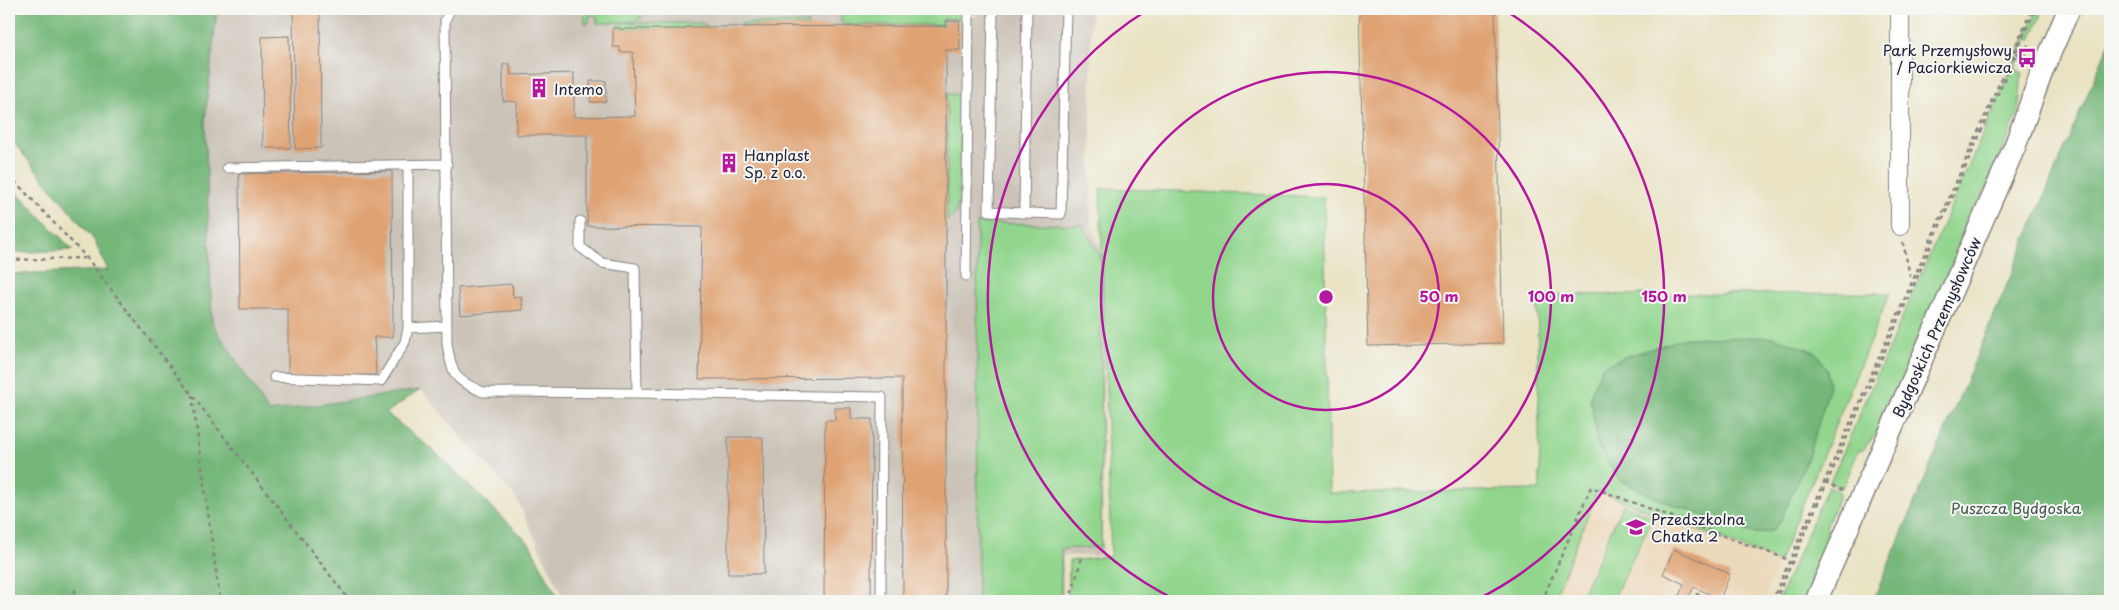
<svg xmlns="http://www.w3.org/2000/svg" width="2119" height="610" viewBox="0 0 2119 610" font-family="'Playpen Sans',sans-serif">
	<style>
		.built { fill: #ecd8ba }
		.industrial { fill: #cbc3b8 }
		.green { fill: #92d68e; stroke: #5a7c64 }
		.forest { fill: #75b779; stroke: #4c6c5a }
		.building { fill: #dfa373 }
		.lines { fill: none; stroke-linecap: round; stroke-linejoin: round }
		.service-casing { stroke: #868280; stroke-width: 11 }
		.minor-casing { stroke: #868280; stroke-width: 20 }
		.tertiary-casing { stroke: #868280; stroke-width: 24 }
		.path { stroke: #868280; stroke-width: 2.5; stroke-dasharray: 4 4; stroke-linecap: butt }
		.service { stroke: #fff; stroke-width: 9 }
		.minor { stroke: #fff; stroke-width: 18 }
		.tertiary { stroke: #fff; stroke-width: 21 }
		.ring { fill: none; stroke: #b5179e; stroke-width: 2.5 }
		.labels { text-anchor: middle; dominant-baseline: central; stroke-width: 4; stroke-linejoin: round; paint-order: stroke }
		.poi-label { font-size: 15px; fill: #22223b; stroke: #f6f6f2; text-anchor: start }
		.street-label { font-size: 15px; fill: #22223b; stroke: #f6f6f2 }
		.park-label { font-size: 15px; fill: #445854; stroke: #f6f6f2 }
		.centre { fill: #b5179e; stroke: #f6f6f2; stroke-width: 2.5 }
		.ring-label { font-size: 15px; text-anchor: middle; font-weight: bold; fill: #b5179e; stroke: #f6f6f2; stroke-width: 4; stroke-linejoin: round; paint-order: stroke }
	</style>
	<rect width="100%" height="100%" fill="#f6f6f2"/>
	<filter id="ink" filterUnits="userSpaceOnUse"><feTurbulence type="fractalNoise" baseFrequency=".02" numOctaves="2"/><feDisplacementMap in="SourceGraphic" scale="10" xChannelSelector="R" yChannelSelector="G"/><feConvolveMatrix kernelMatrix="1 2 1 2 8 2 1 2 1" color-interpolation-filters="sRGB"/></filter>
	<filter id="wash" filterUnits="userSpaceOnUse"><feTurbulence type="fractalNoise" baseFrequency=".0096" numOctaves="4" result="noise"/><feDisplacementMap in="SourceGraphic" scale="20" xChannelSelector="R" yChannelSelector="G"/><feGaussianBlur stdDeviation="1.12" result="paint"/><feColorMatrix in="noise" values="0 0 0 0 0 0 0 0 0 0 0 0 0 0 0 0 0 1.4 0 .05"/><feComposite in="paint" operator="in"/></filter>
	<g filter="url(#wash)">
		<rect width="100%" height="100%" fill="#e9e3c4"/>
		<path class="built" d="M 1598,491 L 1779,562 L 1763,601 L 1552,601 Z"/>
		<path class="industrial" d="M 217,9 L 961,9 L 961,16 L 975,17 L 976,9 L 1091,9 L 1091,225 L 1104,256 L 1102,555 L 1063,556 L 1063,601 L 565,601 L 516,498 L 421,390 L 269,412 L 212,323 L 205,120 Z"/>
		<path class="green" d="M 584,9 L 641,9 L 641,18 L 637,21 L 597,23 L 597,17 L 593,14 L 589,17 L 589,23 L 585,23 Z
			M 846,9 L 964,9 L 963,19 L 943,19 L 943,25 L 845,25 L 841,22 L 840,10 Z
			M 2038,9 L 2044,9 L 2031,40 L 2027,39 L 2023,52 L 2019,52 Z
			M 621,23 L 702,23 L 708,27 L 685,27 L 685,29 L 620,29 L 615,28 Z
			M 741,23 L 808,23 L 808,26 L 739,26 Z
			M 2017,56 L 2021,60 L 2017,60 L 2015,68 L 2022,73 L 2018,113 L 1883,425 L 1862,451 L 1859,450 L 1844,485 L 1840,487 L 1830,482 Z
			M 947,94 L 961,95 L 959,201 L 955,215 L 947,221 Z
			M 1100,188 L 1324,197 L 1329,493 L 1540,490 L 1537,295 L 1890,293 L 1779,562 L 1598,491 L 1553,601 L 1068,601 L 1069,561 L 1111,556 Z
			M 977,223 L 1082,225 L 1101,257 L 1101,547 L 1061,549 L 1061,601 L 978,601 Z
			M 1828,486 L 1838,490 L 1840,494 L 1826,527 L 1828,529 L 1824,557 L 1807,601 L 1778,601 Z
			M 1623,504 L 1653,517 L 1612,601 L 1579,601 Z"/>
		<path class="forest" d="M 9,9 L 217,9 L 205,120 L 212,323 L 269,412 L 420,390 L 386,413 L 434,451 L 529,543 L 560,601 L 9,601 L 9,274 L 108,270 L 94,240 L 9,137 Z
			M 2110,41 L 2110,601 L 1873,601 Z
			M 9,184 L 73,250 L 9,253 Z
			M 1772,337 L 1816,352 L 1827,370 L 1829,389 L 1808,457 L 1780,522 L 1772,531 L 1755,534 L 1663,501 L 1619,480 L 1598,446 L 1590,396 L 1602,367 L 1624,357 L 1686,338 Z"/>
		<g id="blocks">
			<path class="building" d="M 293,9 L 320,9 L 321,148 L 295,149 Z
				M 1359,9 L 1495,9 L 1503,343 L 1368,346 Z
				M 946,21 L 959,21 L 960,50 L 946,50 L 946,601 L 903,601 L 902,378 L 699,379 L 702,227 L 587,226 L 587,135 L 516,135 L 517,102 L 503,101 L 503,64 L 510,64 L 511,75 L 574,73 L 574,117 L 635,116 L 633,52 L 620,52 L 620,47 L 613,47 L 613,28 L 620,28 L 620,29 L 685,29 L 685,27 L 946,26 Z
				M 289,36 L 291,148 L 263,148 L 262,37 Z
				M 590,81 L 606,81 L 606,102 L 590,102 Z
				M 392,171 L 393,337 L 374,337 L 376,375 L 288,377 L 288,309 L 240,309 L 239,174 Z
				M 512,284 L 513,297 L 521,296 L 523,310 L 460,315 L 458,288 Z
				M 835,408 L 851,408 L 851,419 L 872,419 L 871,601 L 824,601 L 825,420 L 835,420 Z
				M 728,437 L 763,437 L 764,574 L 728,574 Z
				M 1674,549 L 1730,574 L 1720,599 L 1694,587 L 1687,601 L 1677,601 L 1684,584 L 1663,574 Z
				M 1653,597 L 1665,601 L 1651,601 Z"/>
		</g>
	</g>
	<g filter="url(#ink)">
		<use href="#blocks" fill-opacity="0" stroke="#868280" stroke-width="1"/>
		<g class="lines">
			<defs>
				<path id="service" d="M 450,9 L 445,21 L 447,344 C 453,376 453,379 483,392 L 637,393 L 882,397 L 881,601
					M 993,9 L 989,211 L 1024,213
					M 1027,9 L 1024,213 L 1061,214 L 1066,9
					M 408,165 L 408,328
					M 227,168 L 447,164
					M 580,221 L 580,247 L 602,263 L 635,268 L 637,393
					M 966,276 L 969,9
					M 274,377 L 381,381 L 405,342 L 408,328 L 447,326"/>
				<path id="minor" d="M 1900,226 L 1900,9"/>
				<path id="tertiary" d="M 1816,601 L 2015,146 L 2043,69 L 2069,9"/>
			</defs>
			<use href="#service" class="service-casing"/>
			<use href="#minor" class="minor-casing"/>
			<use href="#tertiary" class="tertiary-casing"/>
			<path class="path" d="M 2016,53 L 2024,56 L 2021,71
				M 2024,56 L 2029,42
				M 9,175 L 87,258 L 350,601
				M 1903,242 L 1911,281
				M 9,260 L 87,258
				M 192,395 L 220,601
				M 1825,482 L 1845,491
				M 1696,594 L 1714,601
				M 74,601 L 75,589
				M 1071,601 L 1071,595 L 1082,557
				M 1542,601 L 1591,487 L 1789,560
				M 1772,601 L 2032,9
				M 1775,601 L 2035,9"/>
			<use href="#service" class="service"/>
			<use href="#minor" class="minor"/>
			<use href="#tertiary" class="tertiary"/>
		</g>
	</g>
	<g class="ring">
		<circle cx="1326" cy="297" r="113"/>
		<circle cx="1326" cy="297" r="225"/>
		<path d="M1178 601A338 338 0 0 1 1149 9M1503 9A338 338 0 0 1 1474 601"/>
	</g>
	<defs>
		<symbol id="bus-bare" viewBox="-9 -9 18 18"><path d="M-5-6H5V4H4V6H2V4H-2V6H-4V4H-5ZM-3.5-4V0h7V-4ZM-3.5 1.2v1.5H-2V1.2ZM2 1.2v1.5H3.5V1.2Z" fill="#b5179e" stroke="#f6f6f2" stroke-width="2.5" paint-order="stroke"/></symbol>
		<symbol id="building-bare" viewBox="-9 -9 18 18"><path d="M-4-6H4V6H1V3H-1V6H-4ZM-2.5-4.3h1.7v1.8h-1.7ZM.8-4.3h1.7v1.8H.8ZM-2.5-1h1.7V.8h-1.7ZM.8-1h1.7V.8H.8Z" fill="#b5179e" stroke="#f6f6f2" stroke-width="2.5" paint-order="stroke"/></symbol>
		<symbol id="school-bare" viewBox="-9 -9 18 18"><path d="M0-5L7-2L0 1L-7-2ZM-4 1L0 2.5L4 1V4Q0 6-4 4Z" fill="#b5179e" stroke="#f6f6f2" stroke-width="2.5" paint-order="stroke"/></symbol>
	</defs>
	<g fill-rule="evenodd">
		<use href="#bus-bare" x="2013" y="44" width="28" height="28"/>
		<use href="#building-bare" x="525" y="74" width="28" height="28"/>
		<use href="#building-bare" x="715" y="149" width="28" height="28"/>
		<use href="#school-bare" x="1622" y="513" width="28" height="28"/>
	</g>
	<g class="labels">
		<g class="poi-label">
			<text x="2012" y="49" text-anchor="end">Park Przemysłowy<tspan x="2012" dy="17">/ Paciorkiewicza</tspan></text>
			<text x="554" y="88">Intemo</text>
			<text x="744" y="154">Hanplast<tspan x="744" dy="17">Sp. z o.o.</tspan></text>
			<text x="1651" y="518">Przedszkolna<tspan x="1651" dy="17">Chatka 2</tspan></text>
		</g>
		<g class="street-label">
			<text transform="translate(1936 327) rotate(-66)">Bydgoskich Przemysłowców</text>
		</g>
		<g class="park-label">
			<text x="2016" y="507">Puszcza Bydgoska</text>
		</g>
	</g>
	<circle cx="1326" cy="297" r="8" class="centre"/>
	<g class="ring-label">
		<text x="1439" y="302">50 m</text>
		<text x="1551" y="302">100 m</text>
		<text x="1664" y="302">150 m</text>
	</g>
	<rect width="2119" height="610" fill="none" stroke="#f6f6f2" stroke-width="30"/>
</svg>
